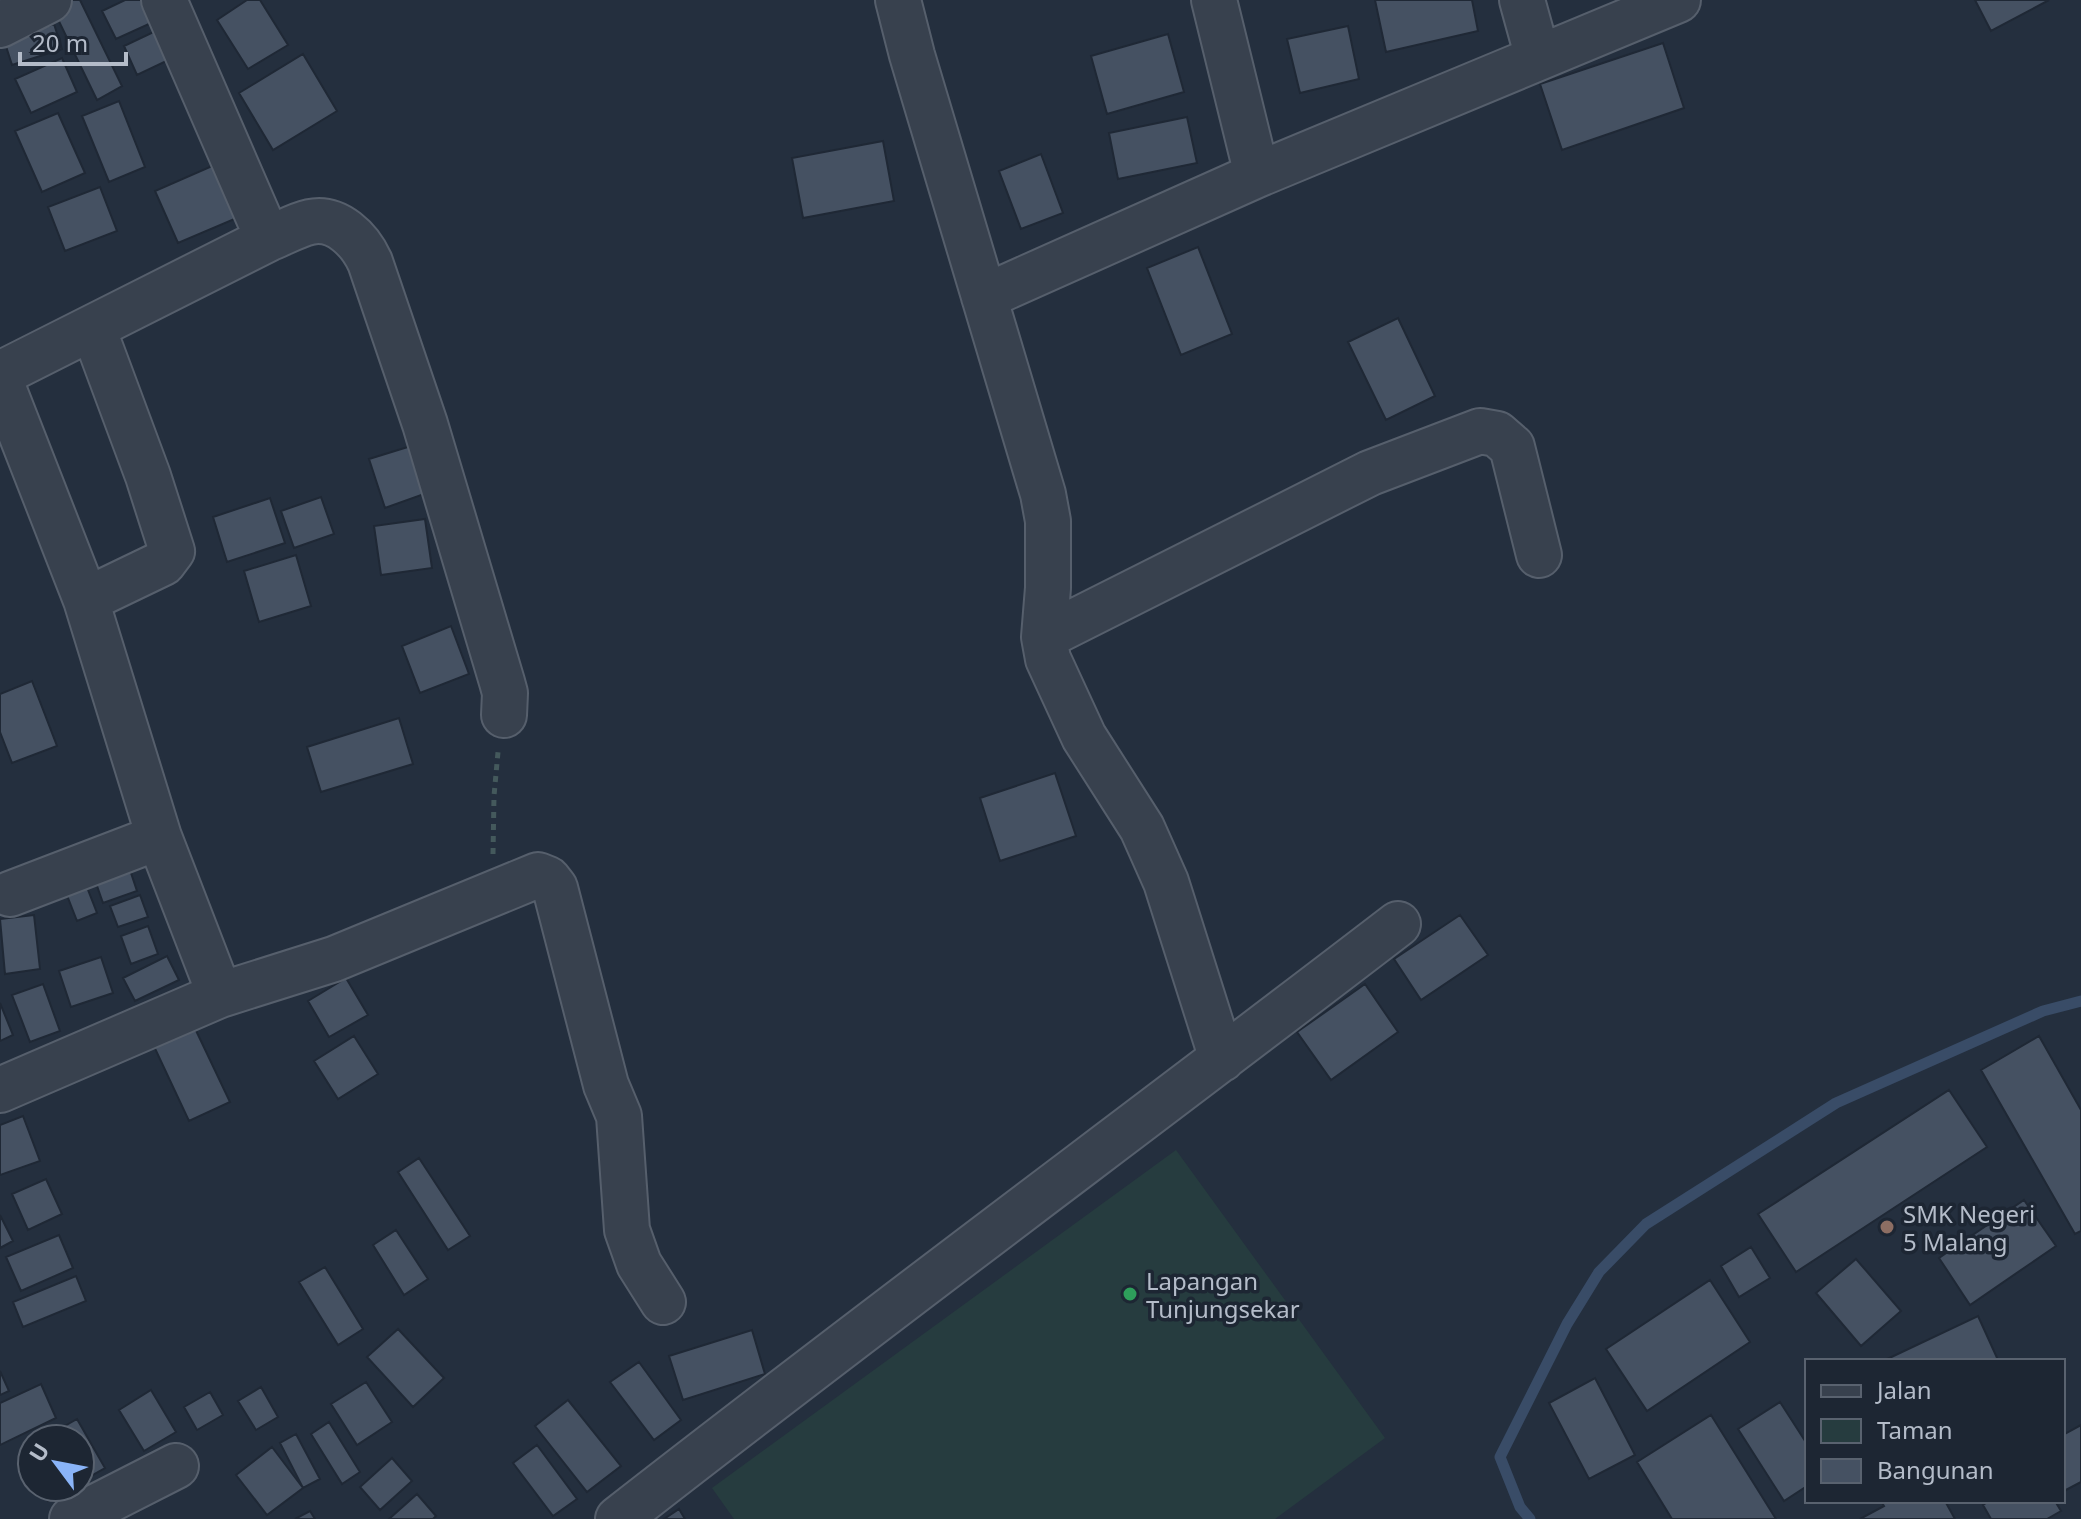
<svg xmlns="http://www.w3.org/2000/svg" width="2081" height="1519" viewBox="0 0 2081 1519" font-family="'Noto Sans',sans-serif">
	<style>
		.green { fill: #263c3f }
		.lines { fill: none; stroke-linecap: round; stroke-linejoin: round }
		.stream { stroke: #394c67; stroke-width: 11 }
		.building { fill: #455162; stroke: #1f2835; stroke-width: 2 }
		.minor-casing { stroke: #565f6c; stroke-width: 48 }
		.path { stroke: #44595c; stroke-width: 5; stroke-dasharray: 6 6; stroke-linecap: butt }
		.minor { stroke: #38414e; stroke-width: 44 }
		.education-dot { fill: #8d6e63; stroke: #1d2633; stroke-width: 3 }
		.leisure-dot { fill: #2e9e5b; stroke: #1d2633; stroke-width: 3 }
		.labels { text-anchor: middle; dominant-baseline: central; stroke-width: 7; stroke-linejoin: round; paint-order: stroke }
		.poi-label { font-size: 24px; fill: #b4bcc9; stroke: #1d2633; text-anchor: start }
	</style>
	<rect width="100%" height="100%" fill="#242f3e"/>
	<path class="green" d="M 1176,1150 L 1385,1438 L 1275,1519 L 734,1519 L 712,1488 Z"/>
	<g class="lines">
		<path class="stream" d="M 1530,1519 L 1520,1507 L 1500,1457 L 1567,1324 L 1599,1272 L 1646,1224 L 1836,1103 L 2043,1011 L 2081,1001"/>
	</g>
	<path class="building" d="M 71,0 L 80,0 L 122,86 L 97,100 L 53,9 Z
		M 125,0 L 151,0 L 160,19 L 116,39 L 102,11 Z
		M 247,0 L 260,0 L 288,45 L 248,69 L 217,20 Z
		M 1375,0 L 1472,0 L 1478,31 L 1386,52 Z
		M 1975,0 L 2049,0 L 1991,31 Z
		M 54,24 L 62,49 L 12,65 L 4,40 Z
		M 1348,26 L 1359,79 L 1300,93 L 1287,39 Z
		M 164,27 L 177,56 L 137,75 L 124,46 Z
		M 1168,34 L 1184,92 L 1107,114 L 1091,56 Z
		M 1663,43 L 1684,108 L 1562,150 L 1540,84 Z
		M 303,54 L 337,111 L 273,150 L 239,93 Z
		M 62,58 L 77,92 L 31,113 L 15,79 Z
		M 119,101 L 145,167 L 109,182 L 82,116 Z
		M 58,113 L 85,173 L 42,192 L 15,131 Z
		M 1187,117 L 1197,163 L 1118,179 L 1109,133 Z
		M 883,141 L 894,201 L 803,218 L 792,158 Z
		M 1041,154 L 1063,213 L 1021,229 L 999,171 Z
		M 228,159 L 251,212 L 178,243 L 155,191 Z
		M 100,187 L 117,231 L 65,251 L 48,207 Z
		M 1198,247 L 1232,334 L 1181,355 L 1147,268 Z
		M 1398,318 L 1435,396 L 1386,420 L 1348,342 Z
		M 411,446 L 427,493 L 385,508 L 369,459 Z
		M 321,497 L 334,534 L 294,548 L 281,511 Z
		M 270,498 L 285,543 L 227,562 L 213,517 Z
		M 425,519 L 432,568 L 381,575 L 374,526 Z
		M 296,555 L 311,606 L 259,622 L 244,571 Z
		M 451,626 L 469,674 L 420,693 L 402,646 Z
		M 32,681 L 57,746 L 12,763 L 0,732 L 0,694 Z
		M 399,718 L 413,764 L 321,792 L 307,747 Z
		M 1055,773 L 1076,836 L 1000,861 L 980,798 Z
		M 125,855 L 137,891 L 103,903 L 90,866 Z
		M 83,877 L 97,913 L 77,921 L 63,885 Z
		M 140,895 L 148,917 L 118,927 L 110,906 Z
		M 34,915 L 40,969 L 5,974 L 0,919 Z
		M 1460,915 L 1488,955 L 1421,1000 L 1394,959 Z
		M 148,926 L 158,954 L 131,964 L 121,936 Z
		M 167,956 L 179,980 L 135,1001 L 123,978 Z
		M 101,957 L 113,993 L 71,1007 L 59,971 Z
		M 346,978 L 368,1015 L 329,1037 L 308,1001 Z
		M 43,984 L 60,1031 L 30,1042 L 12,995 Z
		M 1365,984 L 1398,1032 L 1331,1080 L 1297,1032 Z
		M 0,1003 L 13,1035 L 0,1041 Z
		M 191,1020 L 230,1102 L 189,1121 L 151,1040 Z
		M 354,1036 L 378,1074 L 338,1099 L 314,1061 Z
		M 2039,1036 L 2081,1110 L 2081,1231 L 2075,1234 L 1981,1070 Z
		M 1949,1090 L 1987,1147 L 1796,1272 L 1758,1214 Z
		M 23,1116 L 40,1161 L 0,1175 L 0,1125 Z
		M 419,1158 L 470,1236 L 448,1250 L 398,1172 Z
		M 46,1179 L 62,1214 L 28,1230 L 12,1194 Z
		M 2024,1200 L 2056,1246 L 1970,1305 L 1939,1258 Z
		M 0,1215 L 13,1241 L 0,1248 Z
		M 396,1230 L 428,1279 L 404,1295 L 373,1245 Z
		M 59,1235 L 73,1268 L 21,1291 L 6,1257 Z
		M 1751,1247 L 1770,1278 L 1739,1297 L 1721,1266 Z
		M 1856,1259 L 1901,1311 L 1861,1346 L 1816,1293 Z
		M 325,1267 L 363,1329 L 338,1345 L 299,1282 Z
		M 76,1276 L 86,1301 L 23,1327 L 13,1302 Z
		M 1710,1280 L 1750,1342 L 1647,1411 L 1606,1349 Z
		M 1978,1316 L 1998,1360 L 1883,1361 Z
		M 398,1329 L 444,1378 L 413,1407 L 367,1357 Z
		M 752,1330 L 765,1374 L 683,1400 L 669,1356 Z
		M 639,1362 L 681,1420 L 654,1440 L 610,1382 Z
		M 0,1371 L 9,1391 L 0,1395 Z
		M 1595,1378 L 1635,1455 L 1589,1479 L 1549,1403 Z
		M 366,1382 L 392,1422 L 357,1445 L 331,1404 Z
		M 41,1384 L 56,1418 L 0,1445 L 0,1403 Z
		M 261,1387 L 278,1417 L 256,1430 L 238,1401 Z
		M 151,1390 L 176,1432 L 144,1451 L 119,1410 Z
		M 210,1392 L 223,1415 L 197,1430 L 184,1407 Z
		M 568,1400 L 621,1466 L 587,1492 L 535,1426 Z
		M 1780,1402 L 1807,1444 L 1807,1486 L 1784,1501 L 1738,1429 Z
		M 1711,1415 L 1776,1519 L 1672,1519 L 1637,1462 Z
		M 77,1419 L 105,1468 L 80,1482 L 80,1439 L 42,1439 Z
		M 329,1422 L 360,1472 L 342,1484 L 311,1434 Z
		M 2081,1425 L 2081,1482 L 2064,1491 L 2063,1435 Z
		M 296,1434 L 320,1479 L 303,1488 L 280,1443 Z
		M 32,1445 L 32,1473 L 20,1452 Z
		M 537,1445 L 577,1499 L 553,1516 L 513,1463 Z
		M 272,1447 L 303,1488 L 267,1515 L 236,1475 Z
		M 392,1458 L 412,1481 L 380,1510 L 360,1487 Z
		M 40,1487 L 72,1487 L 48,1501 Z
		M 417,1494 L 436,1516 L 433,1519 L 389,1519 Z
		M 1881,1501 L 1945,1501 L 1955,1519 L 1860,1519 L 1884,1506 Z
		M 1989,1501 L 2055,1501 L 2061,1511 L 2047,1519 L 1991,1519 L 1983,1505 Z
		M 679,1509 L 685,1519 L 664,1519 Z
		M 310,1511 L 315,1519 L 295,1519 Z"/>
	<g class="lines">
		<defs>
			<path id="minor" d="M 164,0 L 268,239
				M 898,0 L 912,55 L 1043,494 L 1048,521 L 1048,588 L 1044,637 L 1048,659 L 1084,737 L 1142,828 L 1166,882 L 1222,1059
				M 1214,0 L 1257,175
				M 1522,0 L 1538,58
				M 0,25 L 49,0
				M 984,297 L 1257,175 L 1678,0
				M 0,374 L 268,239 C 281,234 296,225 310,222 C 337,216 360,240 370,262 L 425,424 L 502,682 L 505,693 L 504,715
				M 0,380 L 86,600 L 159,837 L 220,995
				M 86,600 L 163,563 L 172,551 L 148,476 L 93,328
				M 1044,637 L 1370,473 L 1480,431 L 1497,434 L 1512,447 L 1539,555
				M 10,894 L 159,837
				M 0,1090 L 220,995 L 334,959 L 538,875 L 548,879 L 555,888 L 606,1085 L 619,1116 L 627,1230 L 639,1264 L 663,1302
				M 72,1519 L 176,1466
				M 618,1519 C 876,1317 1139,1123 1398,924"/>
		</defs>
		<use href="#minor" class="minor-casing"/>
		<path class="path" d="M 493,854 L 494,796 L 498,752"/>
		<use href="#minor" class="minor"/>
	</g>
	<circle class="education-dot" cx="1887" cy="1227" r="8"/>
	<circle class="leisure-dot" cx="1130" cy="1294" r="8"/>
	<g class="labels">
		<g class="poi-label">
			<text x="1903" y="1213">SMK Negeri<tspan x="1903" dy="28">5 Malang</tspan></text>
			<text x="1146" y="1280">Lapangan<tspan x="1146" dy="28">Tunjungsekar</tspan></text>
		</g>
	</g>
	<rect x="1805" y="1359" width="260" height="144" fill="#1d2633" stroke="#59626f" stroke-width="2"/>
	<rect x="1821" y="1385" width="40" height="12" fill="#38414e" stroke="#59626f" stroke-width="2"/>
	<text x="1877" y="1399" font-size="24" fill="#b4bcc9">Jalan</text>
	<rect x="1821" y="1419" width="40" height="24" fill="#263c3f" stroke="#59626f" stroke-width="2"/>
	<text x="1877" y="1439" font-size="24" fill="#b4bcc9">Taman</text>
	<rect x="1821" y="1459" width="40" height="24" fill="#455162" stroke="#59626f" stroke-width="2"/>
	<text x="1877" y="1479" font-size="24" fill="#b4bcc9">Bangunan</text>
	<g transform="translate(56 1463) rotate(302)"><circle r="38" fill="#1d2633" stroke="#59626f" stroke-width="2"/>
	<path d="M0-6L14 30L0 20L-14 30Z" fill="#8ab4f8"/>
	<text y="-12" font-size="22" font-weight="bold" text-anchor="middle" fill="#b4bcc9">U</text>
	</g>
	<path d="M20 52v12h106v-12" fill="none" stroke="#b4bcc9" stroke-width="4"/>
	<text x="32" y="52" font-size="24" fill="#b4bcc9" stroke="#1d2633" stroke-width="6" paint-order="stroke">20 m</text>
</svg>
